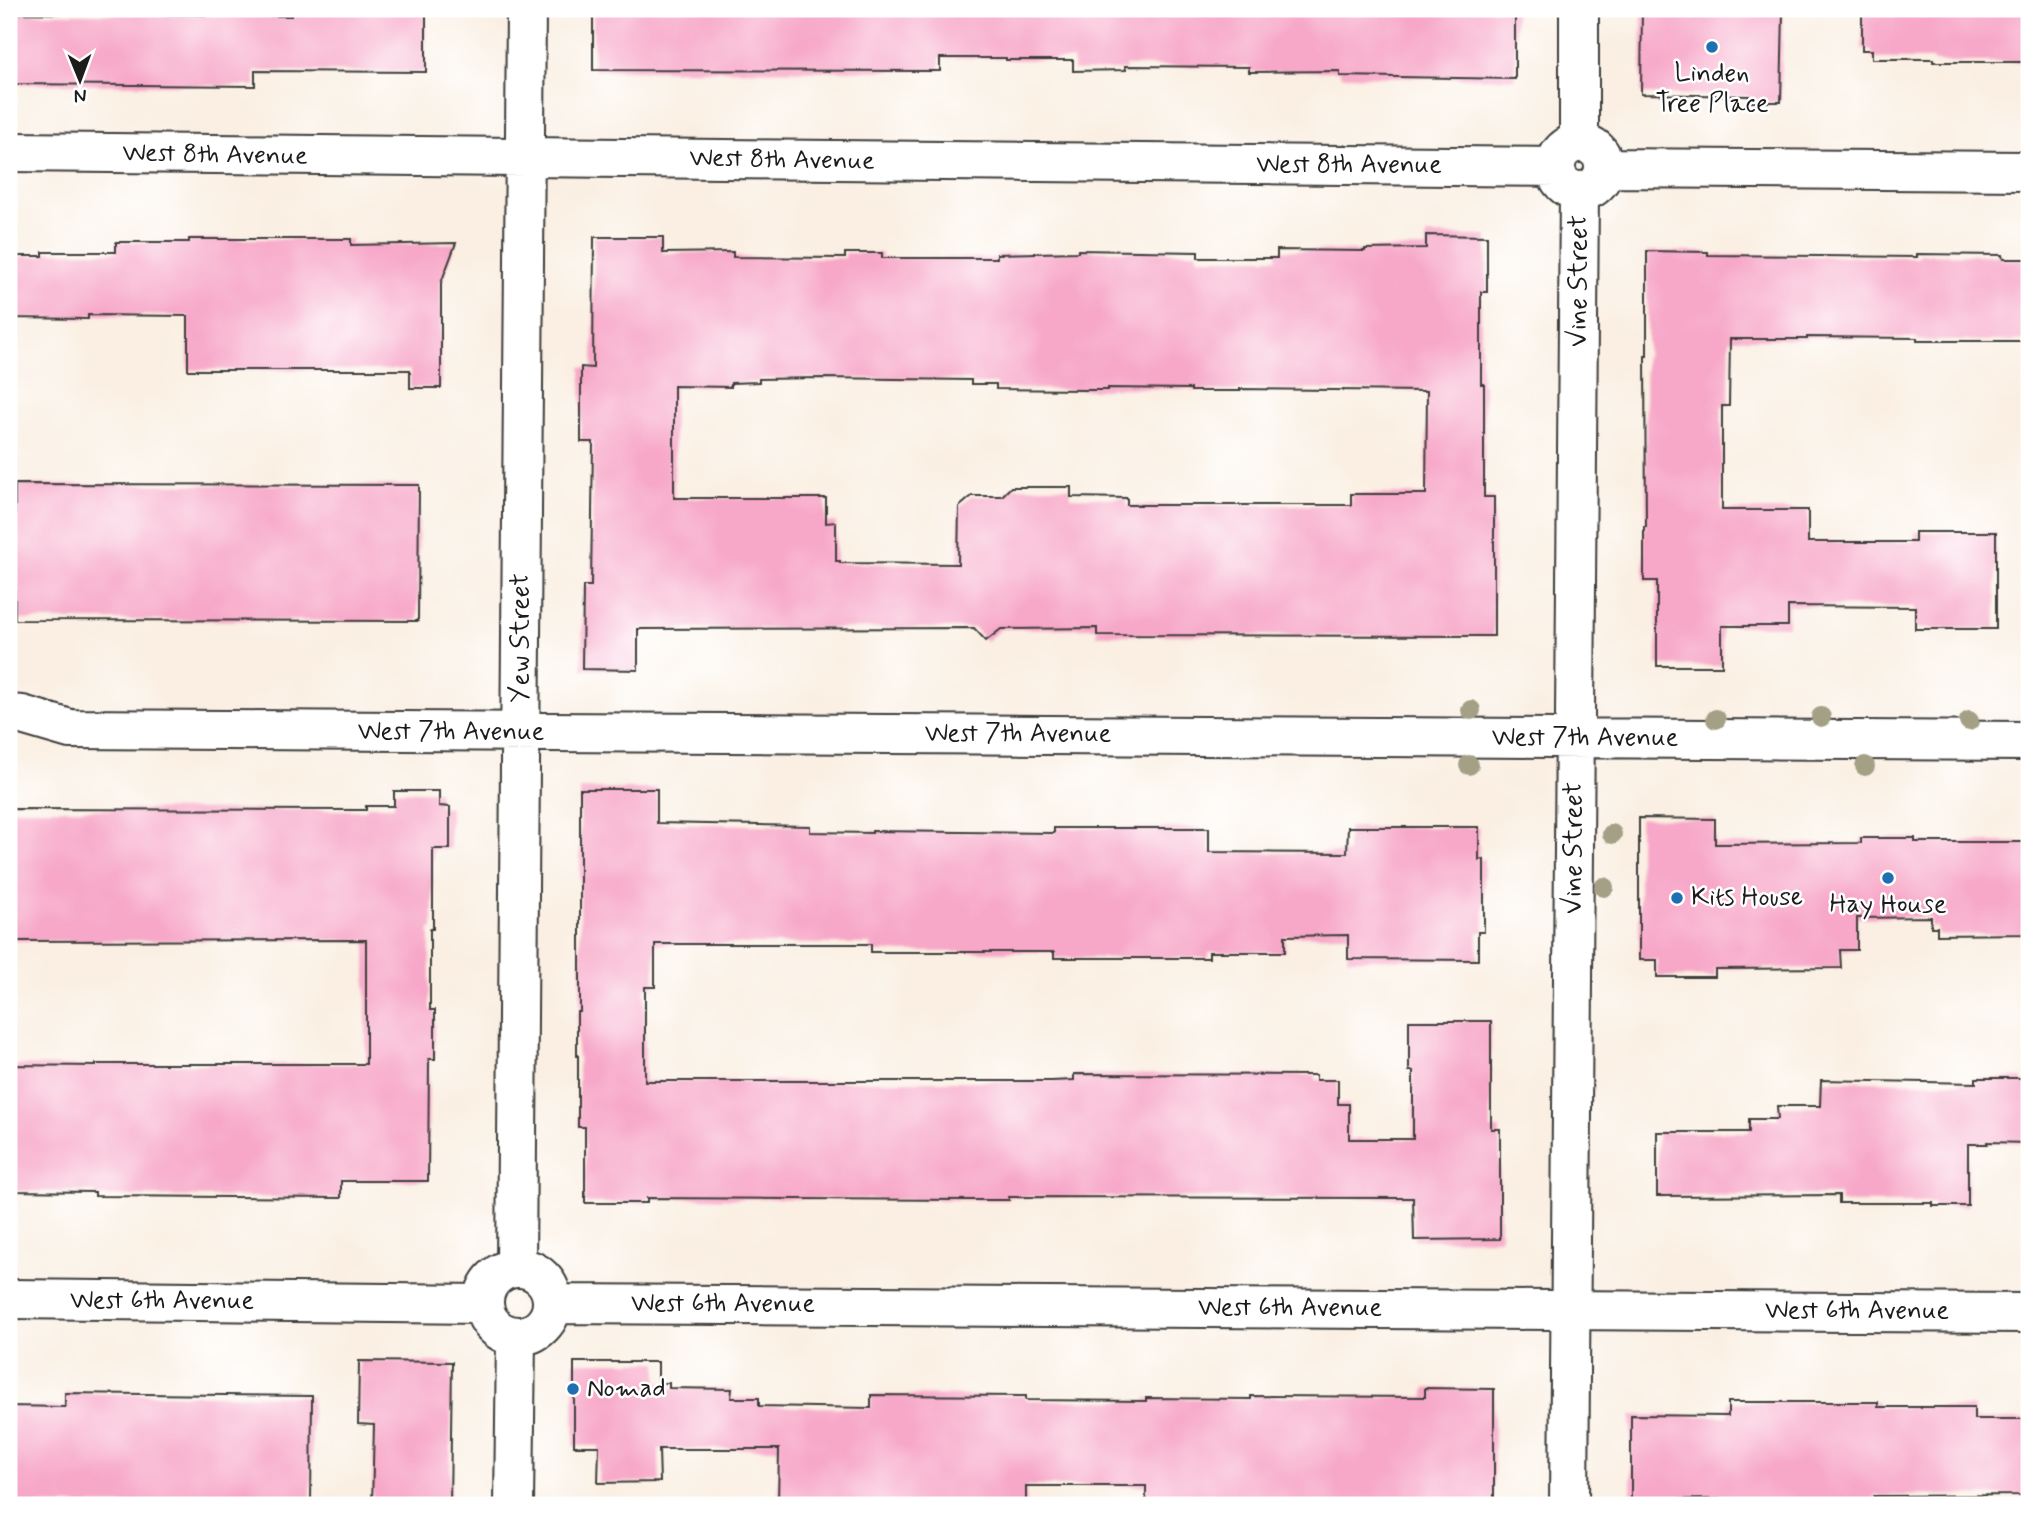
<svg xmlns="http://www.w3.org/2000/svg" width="2038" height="1514" viewBox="0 0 2038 1514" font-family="Mynerve,sans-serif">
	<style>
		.building { fill: #f7a7c8; fill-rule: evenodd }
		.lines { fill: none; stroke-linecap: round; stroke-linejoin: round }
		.minor-casing { stroke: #3d3c3a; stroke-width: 42 }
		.minor { stroke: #fff; stroke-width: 38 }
		.tree { fill: #a3a086 }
		.poi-dot { fill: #1f6fb2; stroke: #fff; stroke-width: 2.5 }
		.labels { text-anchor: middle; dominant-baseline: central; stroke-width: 5; stroke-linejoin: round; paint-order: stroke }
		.poi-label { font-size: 26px; fill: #1c1c1c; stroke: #fff }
		.street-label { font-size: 26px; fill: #1c1c1c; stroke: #fff }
	</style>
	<rect width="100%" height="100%" fill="#fff"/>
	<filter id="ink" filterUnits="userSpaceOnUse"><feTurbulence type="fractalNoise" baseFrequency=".0143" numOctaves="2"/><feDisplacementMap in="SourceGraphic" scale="14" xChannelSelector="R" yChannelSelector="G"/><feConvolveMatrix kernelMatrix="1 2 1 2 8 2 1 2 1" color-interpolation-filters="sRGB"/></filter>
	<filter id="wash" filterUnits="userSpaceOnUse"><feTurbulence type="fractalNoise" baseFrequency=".00686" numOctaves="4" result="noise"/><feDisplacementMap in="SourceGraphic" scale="28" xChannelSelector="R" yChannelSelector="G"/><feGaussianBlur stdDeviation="1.57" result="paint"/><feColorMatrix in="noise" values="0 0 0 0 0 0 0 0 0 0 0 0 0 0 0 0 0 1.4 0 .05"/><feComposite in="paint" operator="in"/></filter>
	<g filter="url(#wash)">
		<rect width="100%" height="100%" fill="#faefe2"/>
		<g id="blocks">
			<path class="building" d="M 291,9 L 426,9 L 426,72 L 255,71 L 255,86 L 9,84 L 9,13 L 291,16 Z
				M 593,9 L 1515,9 L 1515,79 L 1340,76 L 1340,71 L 1249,72 L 1249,67 L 1125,66 L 1126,70 L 1073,71 L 1073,60 L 1006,60 L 1006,58 L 940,58 L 940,71 L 593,70 Z
				M 1642,9 L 1763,9 L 1763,11 L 1783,11 L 1781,102 L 1749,102 L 1749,96 L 1641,94 Z
				M 1862,9 L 2029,9 L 2029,62 L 1933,62 L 1933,59 L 1872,59 L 1872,50 L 1862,50 Z
				M 1426,235 L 1487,236 L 1487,292 L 1481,292 L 1481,384 L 1484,384 L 1484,497 L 1494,497 L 1494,636 L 1097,635 L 1097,628 L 1001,629 L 986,641 L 974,628 L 638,629 L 638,670 L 582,669 L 583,586 L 591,586 L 593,442 L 581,442 L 581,367 L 593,368 L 594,237 L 663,237 L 663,253 L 733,252 L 733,257 L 845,258 L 845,253 L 882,253 L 882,258 L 997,258 L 997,254 L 1078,252 L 1078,250 L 1198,252 L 1198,258 L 1277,258 L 1277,250 L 1365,251 L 1365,249 L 1426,248 ZM 822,378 L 971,380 L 971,384 L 996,384 L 996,389 L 1086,390 L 1108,390 L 1108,388 L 1191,389 L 1191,391 L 1240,391 L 1240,389 L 1427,391 L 1426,494 L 1351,494 L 1351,505 L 1127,505 L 1127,498 L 1071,497 L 1071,487 L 1011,487 L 1002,496 L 972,496 L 959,507 L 958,564 L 840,563 L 840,561 L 836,561 L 836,522 L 826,523 L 826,498 L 674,498 L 674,386 L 731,387 L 731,383 L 759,382 L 759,379 Z
				M 189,239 L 351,239 L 351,245 L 456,243 L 441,283 L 441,388 L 410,388 L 410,370 L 188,370 L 188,316 L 88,315 L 88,319 L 9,318 L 9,256 L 43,256 L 43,252 L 116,252 L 116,242 L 189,242 Z
				M 1647,251 L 1708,252 L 1708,255 L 1917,257 L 1917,254 L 2002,255 L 2003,259 L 2029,259 L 2029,341 L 1917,341 L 1917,338 L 1807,337 L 1807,339 L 1730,339 L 1729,406 L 1722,406 L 1722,510 L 1808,510 L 1808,542 L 1915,542 L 1915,532 L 1996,532 L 1996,629 L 1915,629 L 1915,607 L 1788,606 L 1788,626 L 1722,626 L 1722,666 L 1657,666 L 1657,581 L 1644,581 L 1644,527 L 1646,527 L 1645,356 L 1647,356 Z
				M 15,484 L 419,485 L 418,621 L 15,620 Z
				M 580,789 L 657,789 L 657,823 L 810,826 L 810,832 L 872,833 L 872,831 L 1054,833 L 1054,828 L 1209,828 L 1209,852 L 1347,853 L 1348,827 L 1479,827 L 1479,860 L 1484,859 L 1484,932 L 1478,932 L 1478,960 L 1348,959 L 1348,935 L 1285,936 L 1285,952 L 1209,952 L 1209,958 L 1054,958 L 1054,952 L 871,952 L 871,944 L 655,944 L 655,987 L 645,987 L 645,1081 L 1051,1081 L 1074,1080 L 1074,1074 L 1316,1075 L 1316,1080 L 1338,1080 L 1338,1104 L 1349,1104 L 1349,1139 L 1413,1139 L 1413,1071 L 1409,1071 L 1409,1021 L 1491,1021 L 1491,1129 L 1500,1129 L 1500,1239 L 1414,1240 L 1413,1198 L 1009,1197 L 1009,1200 L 969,1200 L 647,1198 L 647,1203 L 585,1203 L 585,1127 L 578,1127 L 578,1056 L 577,1056 L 577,1012 L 580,1012 Z
				M 394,791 L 439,791 L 439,806 L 450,807 L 450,849 L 433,849 L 433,929 L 430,929 L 430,1010 L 435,1010 L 435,1059 L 429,1059 L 428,1181 L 341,1181 L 341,1198 L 95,1196 L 95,1192 L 9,1191 L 9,1065 L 96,1066 L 96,1064 L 366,1064 L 366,940 L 9,941 L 9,809 L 366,810 L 366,806 L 394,806 Z
				M 1639,818 L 1715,819 L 1715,844 L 1861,843 L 1861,838 L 1915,838 L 1915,842 L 2029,842 L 2029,934 L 1937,935 L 1937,927 L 1931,927 L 1931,917 L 1857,918 L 1857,950 L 1840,950 L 1841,968 L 1715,969 L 1715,977 L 1657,977 L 1657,960 L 1639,960 Z
				M 1976,1078 L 2022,1078 L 2022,1082 L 2029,1082 L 2029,1143 L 1987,1142 L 1987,1144 L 1968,1144 L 1968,1206 L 1933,1206 L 1933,1203 L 1839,1203 L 1839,1195 L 1657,1196 L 1657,1132 L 1749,1132 L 1749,1119 L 1778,1119 L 1777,1106 L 1820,1106 L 1821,1080 L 1976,1083 Z
				M 359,1361 L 452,1362 L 450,1505 L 372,1505 L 374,1425 L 358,1424 Z
				M 574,1362 L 658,1362 L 658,1383 L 669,1383 L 669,1388 L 732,1389 L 731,1398 L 759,1398 L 759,1406 L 871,1408 L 871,1395 L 1026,1396 L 1026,1400 L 1146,1401 L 1146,1398 L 1251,1399 L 1251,1396 L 1425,1397 L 1425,1388 L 1494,1389 L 1494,1505 L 1146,1505 L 1146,1486 L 1026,1486 L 1026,1505 L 778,1505 L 779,1449 L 659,1449 L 660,1482 L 598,1483 L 599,1446 L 574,1446 Z
				M 65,1393 L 312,1396 L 311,1505 L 9,1505 L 9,1406 L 65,1407 Z
				M 1728,1402 L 1878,1402 L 1878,1407 L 1974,1407 L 1974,1419 L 2029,1419 L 2029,1495 L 1874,1496 L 1874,1505 L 1830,1505 L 1831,1503 L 1728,1502 L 1728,1499 L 1631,1500 L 1631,1415 L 1728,1416 Z"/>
		</g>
	</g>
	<g filter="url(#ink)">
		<use href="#blocks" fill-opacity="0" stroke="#3d3c3a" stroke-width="2"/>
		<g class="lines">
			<defs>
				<path id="minor" d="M 1579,9 L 1579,143
					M1556 167a24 24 0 1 1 48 0a24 24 0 1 1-48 0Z
					M 9,152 L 1556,167
					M 1604,168 L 2029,171
					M 9,714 L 22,715 L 70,729 L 2029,741
					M 516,1268 L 526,9
					M484 1302a34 34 0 1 1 68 0a34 34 0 1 1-68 0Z
					M 9,1299 L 483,1304
					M 552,1304 L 2029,1313
					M 514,1505 L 516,1336
					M 1569,1505 L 1579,191"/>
			</defs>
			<use href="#minor" class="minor-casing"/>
			<use href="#minor" class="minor"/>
		</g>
		<g class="tree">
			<circle cx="1471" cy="710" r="10"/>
			<circle cx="1821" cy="717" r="10"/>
			<circle cx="1716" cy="719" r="10"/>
			<circle cx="1969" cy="721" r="10"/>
			<circle cx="1469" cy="765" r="10"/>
			<circle cx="1865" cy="766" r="10"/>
			<circle cx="1612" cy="834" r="10"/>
			<circle cx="1604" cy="887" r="10"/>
		</g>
	</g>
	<g class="poi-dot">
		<circle cx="1712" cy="47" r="7"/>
		<circle cx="1888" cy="878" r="7"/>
		<circle cx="1677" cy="898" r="7"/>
		<circle cx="573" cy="1389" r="7"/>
	</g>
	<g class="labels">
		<g class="poi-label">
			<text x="1712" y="74">Linden<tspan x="1712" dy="30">Tree Place</tspan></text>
			<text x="1691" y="898" text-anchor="start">Kits House</text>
			<text x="1888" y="905">Hay House</text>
			<text x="587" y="1389" text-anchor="start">Nomad</text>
		</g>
		<g class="street-label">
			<text transform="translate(215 155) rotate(1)">West 8th Avenue</text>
			<text transform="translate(782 160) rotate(1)">West 8th Avenue</text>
			<text x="1349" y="165">West 8th Avenue</text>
			<text transform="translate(1579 281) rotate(-90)">Vine Street</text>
			<text transform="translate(521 638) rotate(-90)">Yew Street</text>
			<text x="451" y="732">West 7th Avenue</text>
			<text x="1018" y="734">West 7th Avenue</text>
			<text x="1585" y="738">West 7th Avenue</text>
			<text transform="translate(1574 848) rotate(-90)">Vine Street</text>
			<text x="162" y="1301">West 6th Avenue</text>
			<text x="723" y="1304">West 6th Avenue</text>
			<text x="1290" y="1308">West 6th Avenue</text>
			<text x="1857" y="1311">West 6th Avenue</text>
		</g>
	</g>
	<rect width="2038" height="1514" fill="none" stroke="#fff" stroke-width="35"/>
	<g transform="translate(80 80) rotate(179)" stroke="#ffffff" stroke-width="5" paint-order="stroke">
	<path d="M0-5L12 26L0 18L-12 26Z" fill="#1c1c1c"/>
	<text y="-10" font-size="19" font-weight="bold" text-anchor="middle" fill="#1c1c1c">N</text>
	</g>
</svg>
